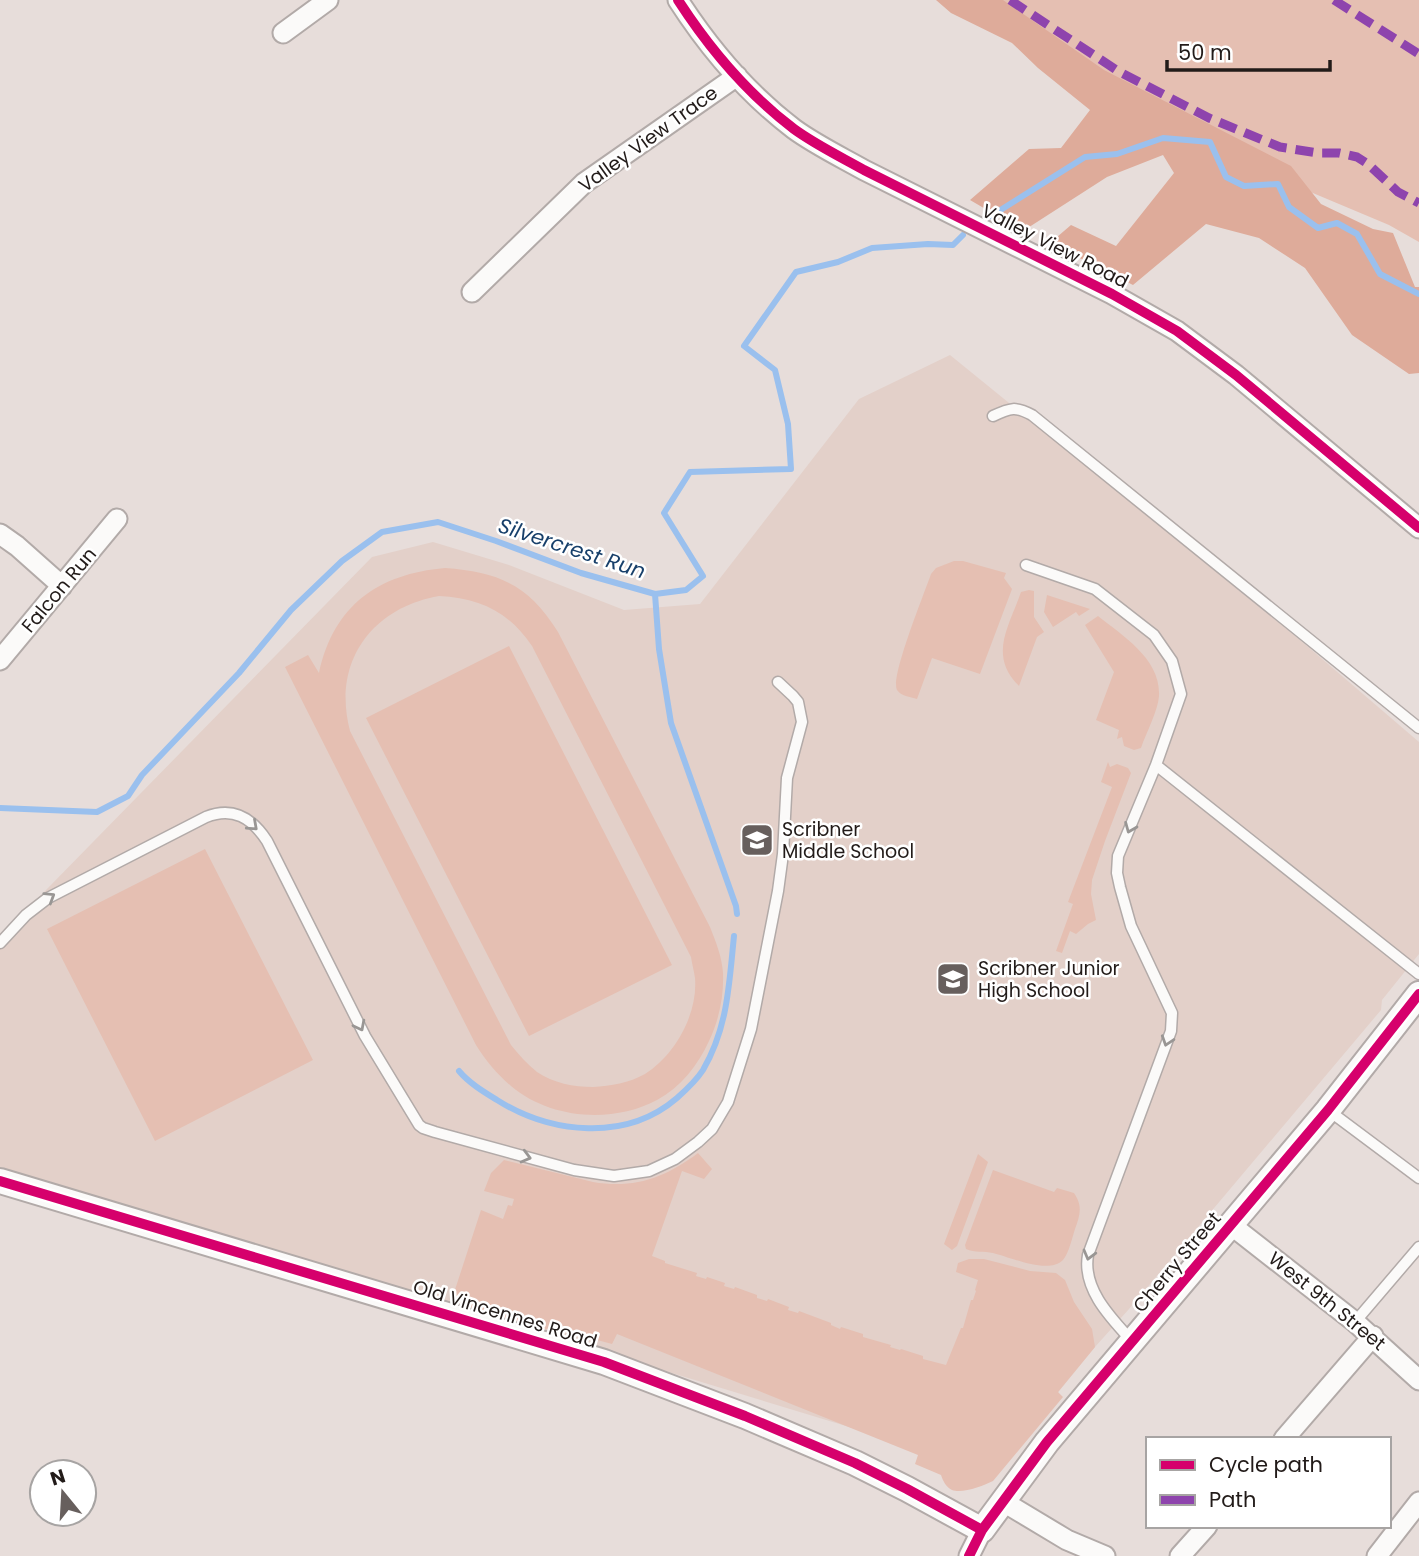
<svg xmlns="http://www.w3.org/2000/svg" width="1419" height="1556" viewBox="0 0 1419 1556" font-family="Poppins,sans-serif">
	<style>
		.built { fill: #e3d0c9 }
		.green { fill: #e5bfb2; fill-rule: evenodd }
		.forest { fill: #deab9a }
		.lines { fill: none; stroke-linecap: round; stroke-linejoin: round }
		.stream { stroke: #9ac0ee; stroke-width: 6 }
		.service-casing { stroke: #b2aaa8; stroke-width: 13 }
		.minor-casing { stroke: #b2aaa8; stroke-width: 23 }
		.tertiary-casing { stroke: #b2aaa8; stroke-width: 28 }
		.service { stroke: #fbfaf9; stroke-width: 10 }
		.minor { stroke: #fbfaf9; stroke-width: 19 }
		.tertiary { stroke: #fbfaf9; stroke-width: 24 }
		.quiet { stroke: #8e44ad; stroke-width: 9; stroke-dasharray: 18 9; stroke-linecap: butt }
		.cycleway-casing { stroke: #fff; stroke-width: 15 }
		.cycleway { stroke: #d6006c; stroke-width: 10 }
		.oneway { stroke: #999694 }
		.labels { text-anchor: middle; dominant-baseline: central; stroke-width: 5; stroke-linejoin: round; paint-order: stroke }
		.street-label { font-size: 19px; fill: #221b19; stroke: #fff }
		.poi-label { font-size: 19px; fill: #221b19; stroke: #fff; text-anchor: start }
		.water-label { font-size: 21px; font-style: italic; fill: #173f6a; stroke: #fff }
	</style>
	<rect width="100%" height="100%" fill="#e7ddda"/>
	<path class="built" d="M 950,355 L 1300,640 L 1419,742 L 1419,954 L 1382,1000 L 1381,1010 L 1129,1309 L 1095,1347 L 994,1471 L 86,1195 L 0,1172 L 0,937 L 372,557 L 433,542 L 509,565 L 624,610 L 700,604 L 859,399 Z"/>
	<path class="green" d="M 960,0 L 1419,0 L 1419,242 L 1389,225 L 1113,109 Z
		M 954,561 L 963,561 L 1006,573 L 1004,578 L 1012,589 L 980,674 L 932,658 L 917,699 C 910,697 901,696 897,690 C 890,677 925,592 931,574 L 936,568 Z
		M 445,568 C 499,572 529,585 558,632 L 710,927 C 716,942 722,957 723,973 C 724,996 719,1020 709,1041 C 698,1065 681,1087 657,1100 C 612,1124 550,1119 511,1086 C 497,1074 486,1061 476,1045 L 285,667 L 308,655 L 319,673 C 334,605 378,574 445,568 ZM 439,596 C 480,598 509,612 532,646 L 691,957 C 692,964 694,971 695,978 C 698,1014 675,1055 645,1074 C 629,1083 611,1086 593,1087 C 574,1087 553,1083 537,1072 C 527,1064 519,1055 511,1045 L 350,731 C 332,663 371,608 439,596 Z
		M 1029,590 L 1034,591 L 1034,617 L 1044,632 L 1037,637 L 1019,686 C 988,655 1009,627 1021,592 Z
		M 1047,595 L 1090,609 L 1079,616 L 1076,612 L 1053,627 L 1044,612 Z
		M 1098,616 C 1123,636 1161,659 1159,696 C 1158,711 1146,733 1141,748 L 1134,750 L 1124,746 L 1122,737 L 1117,739 L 1119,730 L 1096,720 L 1114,672 L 1085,625 Z
		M 509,646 L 672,965 L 529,1036 L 366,718 Z
		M 1108,762 L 1110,767 L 1117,764 L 1128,768 L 1131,773 L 1105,841 L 1092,880 L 1091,894 L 1096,920 L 1088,924 L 1076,934 L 1070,931 L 1062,953 L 1056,951 L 1073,904 L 1068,902 L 1112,787 L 1101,782 Z
		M 205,849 L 313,1060 L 155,1141 L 47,929 Z
		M 698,1153 L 712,1169 L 704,1179 L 682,1171 L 652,1256 L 665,1261 L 665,1263 L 697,1273 L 696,1276 L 706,1279 L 707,1277 L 725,1283 L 724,1286 L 734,1289 L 735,1287 L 757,1295 L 757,1298 L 767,1301 L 768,1299 L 789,1307 L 788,1310 L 798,1313 L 799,1311 L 831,1323 L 831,1325 L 840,1329 L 841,1327 L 863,1334 L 863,1337 L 891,1345 L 890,1347 L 900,1350 L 901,1349 L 923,1356 L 923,1359 L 946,1365 L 961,1328 L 963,1328 L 971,1300 L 973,1300 L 976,1291 L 975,1290 L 978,1280 L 956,1272 L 958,1263 L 969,1259 L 984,1259 L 1030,1271 L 1056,1273 L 1065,1280 L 1074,1302 L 1092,1329 L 1095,1347 L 1058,1392 L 1063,1397 L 993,1481 C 983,1486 962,1494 952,1490 C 946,1487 943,1481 941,1475 L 915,1464 L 918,1455 L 617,1334 L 612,1344 C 585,1336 558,1332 531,1326 C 504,1320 478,1310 451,1302 L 481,1210 L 503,1219 L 508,1205 L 512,1206 L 514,1199 L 484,1191 L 491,1173 L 504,1160 L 593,1182 C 634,1189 665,1178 698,1153 Z
		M 978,1154 L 988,1162 L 957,1246 L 952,1250 L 944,1244 Z
		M 993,1170 L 1054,1192 L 1057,1188 L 1074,1193 C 1083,1206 1080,1215 1075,1229 C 1072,1238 1069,1253 1063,1260 C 1048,1275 1010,1257 993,1253 C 984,1251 975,1253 966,1249 L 965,1245 Z"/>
	<path class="forest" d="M 936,0 L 1003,0 L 1104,70 L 1291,166 L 1321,204 L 1373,229 L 1393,233 L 1415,287 L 1419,287 L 1419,373 L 1409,374 L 1352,335 L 1305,268 L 1259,238 L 1206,224 L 1133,285 L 1050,243 L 1071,225 L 1116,246 L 1174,173 L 1163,155 L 1107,177 L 1023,231 L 970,200 L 1029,149 L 1061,148 L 1090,110 L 1038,68 L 1012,43 L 951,13 Z"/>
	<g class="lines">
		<path class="stream" d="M 991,216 L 1085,157 L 1117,154 L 1163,138 L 1210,142 L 1226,177 L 1244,186 L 1278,184 L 1289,207 L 1318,228 L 1337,223 L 1357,234 L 1380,274 L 1419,294
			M 655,594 L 659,649 L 671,723 L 736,906 L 737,914
			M 0,808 L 97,812 L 128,796 L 142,775 L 239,673 L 291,610 L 342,561 L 382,532 L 438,522 L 496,541 L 581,573 L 655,594 L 686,590 L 703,576 L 664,513 L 690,472 L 791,469 L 788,424 L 775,370 L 744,346 L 796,272 L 838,262 L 872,248 L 928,244 L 953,245 L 963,235
			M 459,1071 C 469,1083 484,1092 497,1100 C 551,1134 626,1142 677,1098 C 686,1090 696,1081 703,1070 C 728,1027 729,984 734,936"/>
		<defs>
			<path id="service" d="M 993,416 C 1010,408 1016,406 1032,415 L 1419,728
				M 1026,565 L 1095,589 L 1154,635 L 1172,661 L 1181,694 L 1156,765 L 1118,856 L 1117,873 L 1120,887 L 1131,926 L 1172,1013 L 1171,1031 L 1088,1255 C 1082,1289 1111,1318 1132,1341
				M 1156,765 L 1419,974
				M 0,943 L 26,915 L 48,898 L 206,817 C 233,806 252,818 267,841 L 365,1036 L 419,1125 L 423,1128 L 435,1132 L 574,1170 L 614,1176 L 649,1171 L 675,1159 L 698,1142 L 712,1129 L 728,1102 L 751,1029 L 778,891 L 783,854 L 787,778 L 802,722 L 798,702 L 793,696 L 778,682
				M 1328,1110 L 1419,1178
				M 1355,1322 L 1419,1247"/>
			<path id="minor" d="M 678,0 C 709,48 748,94 794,129 C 816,145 841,157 864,170 L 1112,294 L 1177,331 L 1236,375 L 1419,528
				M 283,33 L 328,0
				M 472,292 L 584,183 L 737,76
				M 0,534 L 17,546 L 62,586
				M 0,660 L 117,519
				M 1231,1225 L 1355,1322 L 1419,1380
				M 1284,1439 L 1373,1336
				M 1002,1501 L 1067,1540 L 1105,1556
				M 969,1556 L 982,1530
				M 1180,1556 L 1207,1526
				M 1377,1556 L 1419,1502"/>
			<path id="tertiary" d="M 0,1181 L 604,1362 L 745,1416 L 855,1463 L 907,1489 L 982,1530 L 1047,1442 L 1328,1110 L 1419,994"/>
		</defs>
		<use href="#service" class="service-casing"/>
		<use href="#minor" class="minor-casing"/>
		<use href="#tertiary" class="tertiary-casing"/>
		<use href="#service" class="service"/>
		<use href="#minor" class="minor"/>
		<use href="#tertiary" class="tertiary"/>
		<path class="quiet" d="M 1010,0 L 1118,71 L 1209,118 L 1280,147 L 1318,153 L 1339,153 L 1357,157 L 1368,164 L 1398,192 L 1419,203
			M 1334,0 L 1419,54"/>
		<defs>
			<path id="cycleway" d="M 678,0 C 709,48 748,94 794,129 C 816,145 841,157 864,170 L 1112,294 L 1177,331 L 1236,375 L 1419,528
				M 0,1181 L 604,1362 L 745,1416 L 855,1463 L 907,1489 L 982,1530
				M 969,1556 L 982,1530 L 1047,1442 L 1328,1110 L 1419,994"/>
		</defs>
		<use href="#cycleway" class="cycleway-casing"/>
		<use href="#cycleway" class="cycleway"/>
	</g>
	<defs><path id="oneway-chevron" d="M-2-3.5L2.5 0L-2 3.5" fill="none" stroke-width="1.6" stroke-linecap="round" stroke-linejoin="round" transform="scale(1.75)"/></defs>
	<g class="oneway">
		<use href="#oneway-chevron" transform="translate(253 826) rotate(42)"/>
		<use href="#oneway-chevron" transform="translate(1130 828) rotate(112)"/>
		<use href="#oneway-chevron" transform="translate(50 897) rotate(-32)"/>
		<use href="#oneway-chevron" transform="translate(360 1026) rotate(63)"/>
		<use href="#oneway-chevron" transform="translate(1167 1041) rotate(108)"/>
		<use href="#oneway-chevron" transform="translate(526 1157) rotate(15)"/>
		<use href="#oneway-chevron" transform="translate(1089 1255) rotate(105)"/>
	</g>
	<defs>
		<symbol id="school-square" viewBox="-11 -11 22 22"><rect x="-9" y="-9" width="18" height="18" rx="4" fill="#675f5d" stroke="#fff"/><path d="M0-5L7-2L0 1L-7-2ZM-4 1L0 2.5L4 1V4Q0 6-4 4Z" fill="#fff"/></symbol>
	</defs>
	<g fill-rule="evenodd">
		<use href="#school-square" x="738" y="821" width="38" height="38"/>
		<use href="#school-square" x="934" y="960" width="38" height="38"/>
	</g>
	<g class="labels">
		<g class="street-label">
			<text transform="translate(648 139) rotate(-36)">Valley View Trace</text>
			<text transform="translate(1055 246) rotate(27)">Valley View Road</text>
			<text transform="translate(59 590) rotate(-50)">Falcon Run</text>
			<text transform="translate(1177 1262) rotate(-50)">Cherry Street</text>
			<text transform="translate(1327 1301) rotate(39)">West 9th Street</text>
			<text transform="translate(505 1314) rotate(17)">Old Vincennes Road</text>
		</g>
		<g class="poi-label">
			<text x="782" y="829">Scribner<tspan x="782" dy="22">Middle School</tspan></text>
			<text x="978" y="968">Scribner Junior<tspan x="978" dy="22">High School</tspan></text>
		</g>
		<g class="water-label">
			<text transform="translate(572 548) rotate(18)">Silvercrest Run</text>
		</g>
	</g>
	<rect x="1146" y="1437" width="245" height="91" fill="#ffffff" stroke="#a7a4a3" stroke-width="2"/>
	<rect x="1160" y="1460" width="35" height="10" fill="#d6006c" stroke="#a7a4a3" stroke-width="2"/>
	<text x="1209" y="1472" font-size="21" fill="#221b19">Cycle path</text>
	<rect x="1160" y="1495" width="35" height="10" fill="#8e44ad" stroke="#a7a4a3" stroke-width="2"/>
	<text x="1209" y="1507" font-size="21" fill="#221b19">Path</text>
	<g transform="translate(63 1493) rotate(342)"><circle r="33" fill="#ffffff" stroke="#a7a4a3" stroke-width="2"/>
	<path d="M0-5L12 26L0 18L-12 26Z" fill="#675f5d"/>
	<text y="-10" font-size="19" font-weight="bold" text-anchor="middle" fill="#221b19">N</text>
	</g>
	<path d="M1167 60v10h163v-10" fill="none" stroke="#221b19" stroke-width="3.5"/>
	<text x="1178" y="60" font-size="21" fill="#221b19" stroke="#ffffff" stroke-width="5" paint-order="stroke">50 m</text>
</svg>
